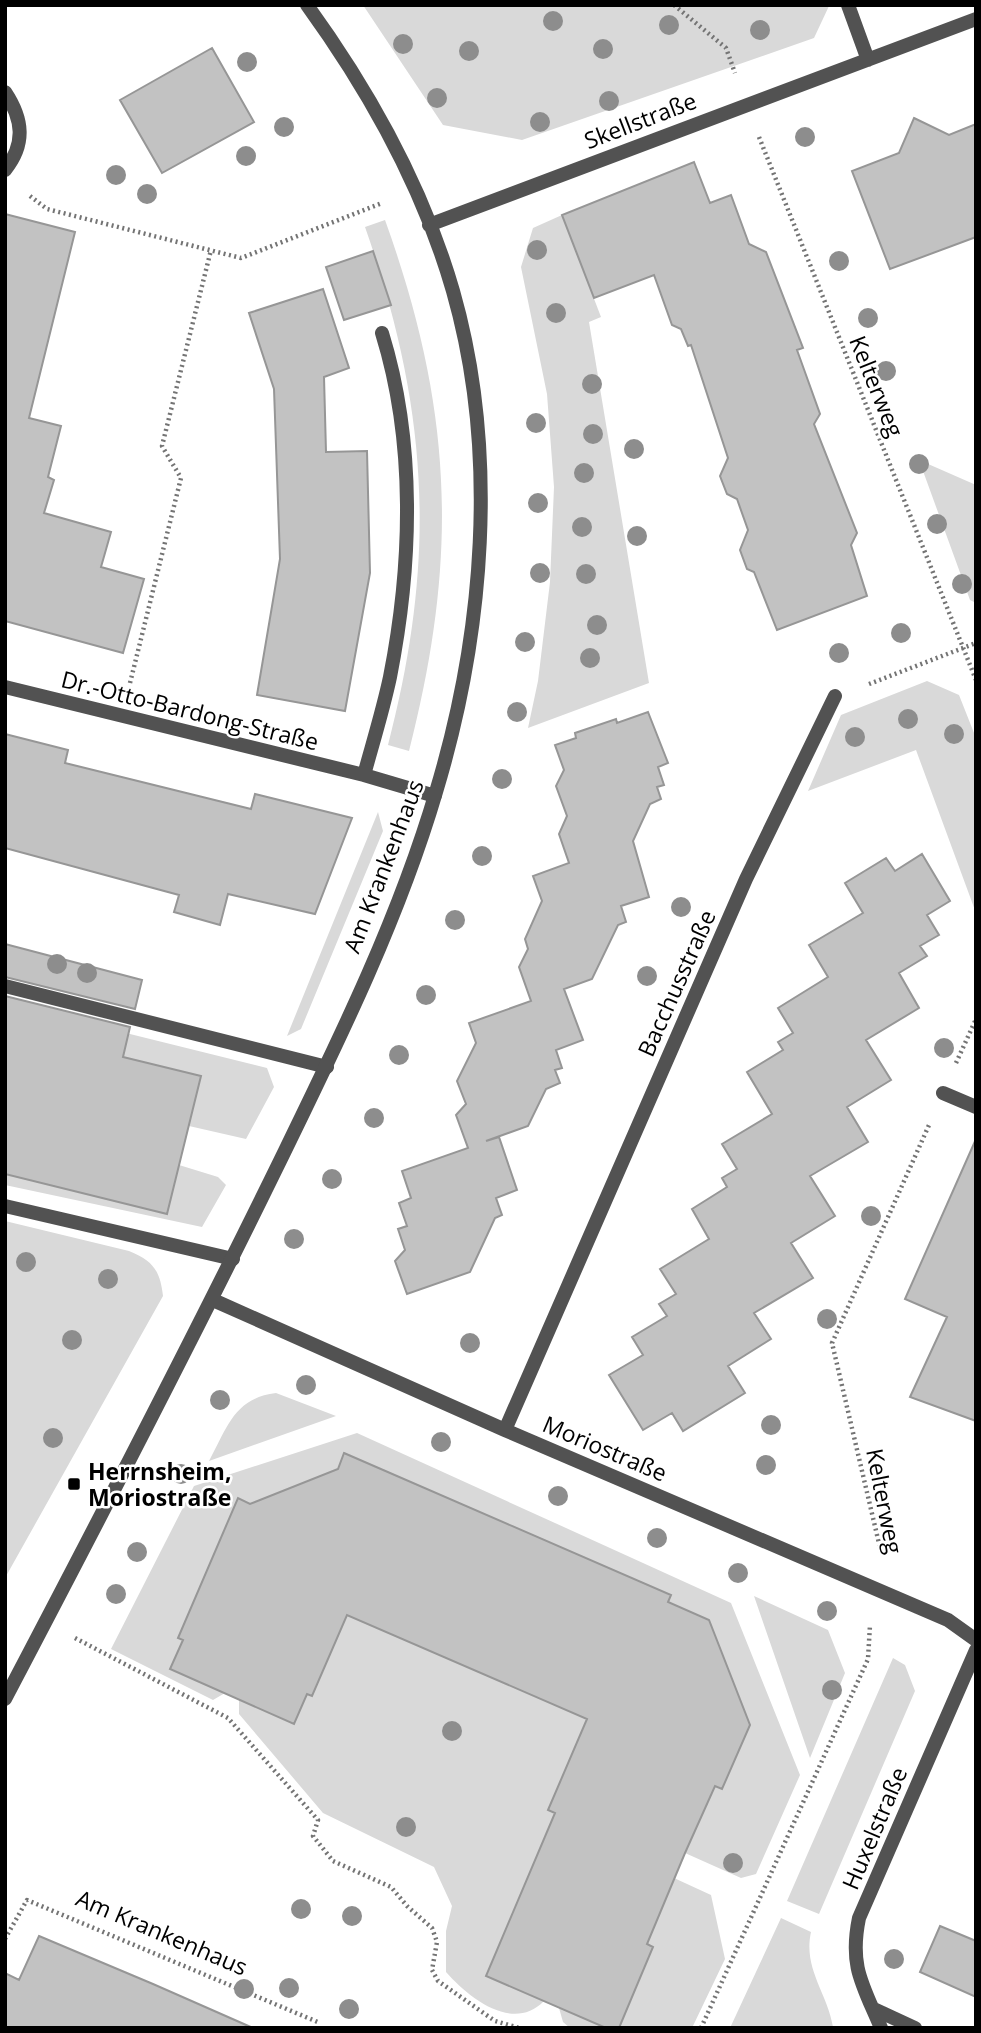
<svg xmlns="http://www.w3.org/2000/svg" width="981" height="2033" viewBox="0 0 981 2033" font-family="'Open Sans',sans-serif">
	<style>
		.green { fill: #d9d9d9 }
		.building { fill: #c2c2c2; stroke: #969696; stroke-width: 2 }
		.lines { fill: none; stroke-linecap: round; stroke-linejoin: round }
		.path { stroke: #747474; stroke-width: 4.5; stroke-dasharray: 2 3.5; stroke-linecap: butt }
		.service { stroke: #525252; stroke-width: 14 }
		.minor { stroke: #525252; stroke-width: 14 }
		.tree { fill: #8d8d8d }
		.poi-dot { fill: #000; stroke: #fff; stroke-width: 2.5 }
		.labels { text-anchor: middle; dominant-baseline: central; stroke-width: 5; stroke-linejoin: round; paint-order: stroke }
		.street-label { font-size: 23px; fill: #000; stroke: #fff }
		.poi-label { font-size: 23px; font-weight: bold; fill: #000; stroke: #fff; text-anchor: start }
	</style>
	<rect width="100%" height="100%" fill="#fff"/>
	<path class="green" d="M 363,5 L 829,5 L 829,6 L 814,38 L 522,140 L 443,125 Z
		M 562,215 L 601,317 L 589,322 L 649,683 L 528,728 L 538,681 L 550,582 L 554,487 L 547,394 L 521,267 L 533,228 Z
		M 385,220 C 453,409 459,556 409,751 L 388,745 C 437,557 429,410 365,227 Z
		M 919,460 L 976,485 L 976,603 L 970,600 Z
		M 927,681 L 959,695 L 976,738 L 976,913 L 916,750 L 808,791 L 841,715 Z
		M 378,812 L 383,831 L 301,1029 L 287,1036 Z
		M 5,1003 L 267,1068 L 274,1087 L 246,1139 L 189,1126 L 200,1076 L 5,1027 Z
		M 179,1165 L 218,1177 L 226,1185 L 202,1227 L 5,1185 L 5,1174 L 167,1214 Z
		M 5,1221 L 129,1251 C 153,1261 160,1270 163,1296 L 5,1578 Z
		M 276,1393 L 336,1416 L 209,1461 C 227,1428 234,1398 276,1393 Z
		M 357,1433 L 731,1603 L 800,1775 L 756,1874 L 741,1878 L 685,1853 L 674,1878 L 711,1895 L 725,1959 L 692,2028 L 570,2028 L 563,2022 L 559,2008 L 544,2001 C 513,2033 469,1998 446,1972 L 446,1931 L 452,1906 L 434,1867 L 323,1813 L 239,1714 L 239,1700 L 244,1690 L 225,1693 L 213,1700 L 111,1649 L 194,1486 Z
		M 754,1596 L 828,1630 L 845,1673 L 810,1758 Z
		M 893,1658 L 905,1665 L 915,1691 L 819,1914 L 787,1901 Z
		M 781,1918 L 811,1932 C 803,1969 827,1992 833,2027 L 730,2028 Z"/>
	<path class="building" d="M 212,48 L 254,122 L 162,173 L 120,100 Z
		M 914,118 L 949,135 L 976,124 L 976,237 L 890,269 L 852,171 L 899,153 Z
		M 694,162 L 710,203 L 731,195 L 749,244 L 766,252 L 803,348 L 797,350 L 820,414 L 814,424 L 857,533 L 851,545 L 867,596 L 777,630 L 754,572 L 747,569 L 740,550 L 748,530 L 737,499 L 727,494 L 720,476 L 728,458 L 691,345 L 688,346 L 681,329 L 672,325 L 654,275 L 594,298 L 562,215 Z
		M 5,214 L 75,232 L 29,418 L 61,426 L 48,477 L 54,480 L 44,513 L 111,532 L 101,567 L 144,579 L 123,653 L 5,621 Z
		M 373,251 L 391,305 L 344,320 L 326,267 Z
		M 323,289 L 349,368 L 324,377 L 326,452 L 367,451 L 370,573 L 345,711 L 257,695 L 280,559 L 274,389 L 249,313 Z
		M 648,712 L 668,763 L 658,767 L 664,785 L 657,787 L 661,799 L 650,804 L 633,841 L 649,897 L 621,906 L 626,922 L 618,925 L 592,979 L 564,989 L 583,1040 L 556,1050 L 562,1068 L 555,1070 L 560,1083 L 546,1089 L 528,1126 L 486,1141 L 499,1137 L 517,1190 L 496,1198 L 502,1215 L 495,1218 L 470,1272 L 407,1294 L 395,1261 L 405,1250 L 398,1229 L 407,1226 L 399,1203 L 411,1198 L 402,1171 L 468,1148 L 456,1115 L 466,1104 L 457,1081 L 476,1043 L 469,1023 L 531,1001 L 519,967 L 528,949 L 525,939 L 542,901 L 533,876 L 569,863 L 559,834 L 567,816 L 556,786 L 564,770 L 555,745 L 576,738 L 575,733 L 616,719 L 617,723 Z
		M 5,734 L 68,750 L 65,763 L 251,809 L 255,794 L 352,818 L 315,914 L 228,894 L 220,925 L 174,912 L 179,895 L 5,848 Z
		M 922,854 L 950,901 L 927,915 L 939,935 L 920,946 L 927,956 L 899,973 L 919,1008 L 866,1040 L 891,1080 L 847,1107 L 868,1142 L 810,1176 L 835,1216 L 791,1243 L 813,1278 L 754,1313 L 771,1339 L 728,1366 L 745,1393 L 683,1431 L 672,1413 L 643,1430 L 609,1375 L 643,1355 L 632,1337 L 667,1316 L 659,1304 L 676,1294 L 660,1269 L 709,1239 L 692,1209 L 727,1187 L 722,1178 L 737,1169 L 722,1144 L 772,1114 L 747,1072 L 783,1050 L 778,1042 L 793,1033 L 778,1008 L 828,977 L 809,945 L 863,913 L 845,883 L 886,858 L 895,871 Z
		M 5,944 L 142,980 L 135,1009 L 5,977 Z
		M 5,996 L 130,1027 L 123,1057 L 201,1076 L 167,1214 L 5,1174 Z
		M 976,1139 L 976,1421 L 910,1397 L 947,1317 L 905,1299 Z
		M 344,1453 L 671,1595 L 668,1602 L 709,1620 L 750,1725 L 722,1789 L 715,1786 L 685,1853 L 647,1944 L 653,1947 L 619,2028 L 606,2028 L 486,1976 L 555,1813 L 548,1810 L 587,1719 L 347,1615 L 312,1696 L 307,1694 L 294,1724 L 170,1669 L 183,1640 L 178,1638 L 238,1498 L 250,1504 L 338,1469 Z
		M 940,1926 L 976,1941 L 976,1997 L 920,1972 Z
		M 39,1936 L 153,1984 L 253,2028 L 5,2028 L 5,1973 L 19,1980 Z"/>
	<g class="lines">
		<path class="path" d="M 674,5 L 726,48 L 735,73
			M 759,137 L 976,680
			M 30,196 L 47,209 L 241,258 L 382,203
			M 130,683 L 181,478 L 162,446 L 211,250
			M 869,684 L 976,643
			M 956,1063 L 976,1019
			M 881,1552 L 832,1343 L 929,1125
			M 75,1638 L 228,1718 L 318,1820 L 313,1836 L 333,1861 L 391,1887 L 407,1906 L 432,1928 L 437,1942 L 432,1970 L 438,1981 L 495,2021 L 519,2028
			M 5,1939 L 27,1900 L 320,2023
			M 701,2028 L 868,1659 L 870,1625"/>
		<path class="service" d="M 5,986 L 327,1067
			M 943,1093 L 976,1107
			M 5,1206 L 233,1259"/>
		<path class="minor" d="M 848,5 L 868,60
			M 5,92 C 23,119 26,144 5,170
			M 429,225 L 976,19
			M 5,687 L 364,775 L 435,796
			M 364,775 C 373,742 383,710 390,677 C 412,565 416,443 382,333
			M 213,1300 L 505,1430 L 948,1620 L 976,1640
			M 505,1430 L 746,879 L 835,696
			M 5,1699 C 98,1522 190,1345 278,1165 C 337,1044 398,921 436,792 C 484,633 499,452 453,291 C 423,187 370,92 307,5
			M 874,2009 L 915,2028
			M 881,2028 C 863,1985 849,1967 859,1918 L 976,1650"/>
	</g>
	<g class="tree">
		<circle cx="553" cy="21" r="10"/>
		<circle cx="669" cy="25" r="10"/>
		<circle cx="760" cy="30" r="10"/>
		<circle cx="403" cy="44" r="10"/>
		<circle cx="603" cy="49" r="10"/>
		<circle cx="469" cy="51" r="10"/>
		<circle cx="247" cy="62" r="10"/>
		<circle cx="437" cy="98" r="10"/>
		<circle cx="609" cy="101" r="10"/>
		<circle cx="540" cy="122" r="10"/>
		<circle cx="284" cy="127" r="10"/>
		<circle cx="805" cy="137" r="10"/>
		<circle cx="246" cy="156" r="10"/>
		<circle cx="116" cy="175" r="10"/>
		<circle cx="147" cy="194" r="10"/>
		<circle cx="537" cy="250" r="10"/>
		<circle cx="839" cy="261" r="10"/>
		<circle cx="556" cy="313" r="10"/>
		<circle cx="868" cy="318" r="10"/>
		<circle cx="886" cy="371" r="10"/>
		<circle cx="592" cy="384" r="10"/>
		<circle cx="536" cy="423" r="10"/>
		<circle cx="593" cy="434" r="10"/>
		<circle cx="634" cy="449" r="10"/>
		<circle cx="919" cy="464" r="10"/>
		<circle cx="584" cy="473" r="10"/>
		<circle cx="538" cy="503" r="10"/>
		<circle cx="937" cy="524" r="10"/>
		<circle cx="582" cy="527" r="10"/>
		<circle cx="637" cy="536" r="10"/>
		<circle cx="540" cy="573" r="10"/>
		<circle cx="586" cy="574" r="10"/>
		<circle cx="962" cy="584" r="10"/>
		<circle cx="597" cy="625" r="10"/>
		<circle cx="901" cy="633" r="10"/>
		<circle cx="525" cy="642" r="10"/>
		<circle cx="839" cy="653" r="10"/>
		<circle cx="590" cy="658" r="10"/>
		<circle cx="517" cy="712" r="10"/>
		<circle cx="908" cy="719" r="10"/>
		<circle cx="954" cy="734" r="10"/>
		<circle cx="855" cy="737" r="10"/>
		<circle cx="502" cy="779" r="10"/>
		<circle cx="482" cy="856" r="10"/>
		<circle cx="681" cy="907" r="10"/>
		<circle cx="455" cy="920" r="10"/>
		<circle cx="57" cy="964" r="10"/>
		<circle cx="87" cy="973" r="10"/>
		<circle cx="647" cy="976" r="10"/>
		<circle cx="426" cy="995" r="10"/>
		<circle cx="944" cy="1048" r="10"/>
		<circle cx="399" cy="1055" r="10"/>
		<circle cx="374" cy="1118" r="10"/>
		<circle cx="332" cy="1179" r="10"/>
		<circle cx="871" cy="1216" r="10"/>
		<circle cx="294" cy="1239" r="10"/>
		<circle cx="26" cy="1262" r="10"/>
		<circle cx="108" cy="1279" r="10"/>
		<circle cx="827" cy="1319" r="10"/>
		<circle cx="72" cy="1340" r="10"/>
		<circle cx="470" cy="1343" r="10"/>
		<circle cx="306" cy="1385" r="10"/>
		<circle cx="220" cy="1400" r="10"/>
		<circle cx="771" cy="1425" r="10"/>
		<circle cx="53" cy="1438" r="10"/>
		<circle cx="441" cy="1442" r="10"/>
		<circle cx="766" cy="1465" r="10"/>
		<circle cx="181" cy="1474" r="10"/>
		<circle cx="558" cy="1496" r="10"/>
		<circle cx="657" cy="1538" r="10"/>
		<circle cx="137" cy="1552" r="10"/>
		<circle cx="738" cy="1573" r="10"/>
		<circle cx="116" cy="1594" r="10"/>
		<circle cx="827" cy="1611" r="10"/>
		<circle cx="832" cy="1690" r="10"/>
		<circle cx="452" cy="1731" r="10"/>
		<circle cx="406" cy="1827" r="10"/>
		<circle cx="733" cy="1863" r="10"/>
		<circle cx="301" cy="1909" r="10"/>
		<circle cx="352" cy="1916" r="10"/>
		<circle cx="894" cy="1959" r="10"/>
		<circle cx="289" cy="1988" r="10"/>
		<circle cx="244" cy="1989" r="10"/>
		<circle cx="349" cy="2009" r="10"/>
	</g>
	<rect class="poi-dot" x="67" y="1477" width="14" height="14" rx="3.5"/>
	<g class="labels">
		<g class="street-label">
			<text transform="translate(640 120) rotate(-21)">Skellstraße</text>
			<text transform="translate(877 386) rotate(68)">Kelterweg</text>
			<text transform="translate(190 710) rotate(14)">Dr.-Otto-Bardong-Straße</text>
			<text transform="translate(383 866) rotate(-69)">Am Krankenhaus</text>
			<text transform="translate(676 983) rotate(-66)">Bacchusstraße</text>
			<text transform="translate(605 1448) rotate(23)">Moriostraße</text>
			<text transform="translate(885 1501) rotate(79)">Kelterweg</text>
			<text transform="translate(874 1828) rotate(-67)">Huxelstraße</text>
			<text transform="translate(162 1932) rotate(23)">Am Krankenhaus</text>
		</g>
		<g class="poi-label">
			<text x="88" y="1471">Herrnsheim,<tspan x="88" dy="26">Moriostraße</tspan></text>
		</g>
	</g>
	<rect width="981" height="2033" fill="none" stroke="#000000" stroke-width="14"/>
</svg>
